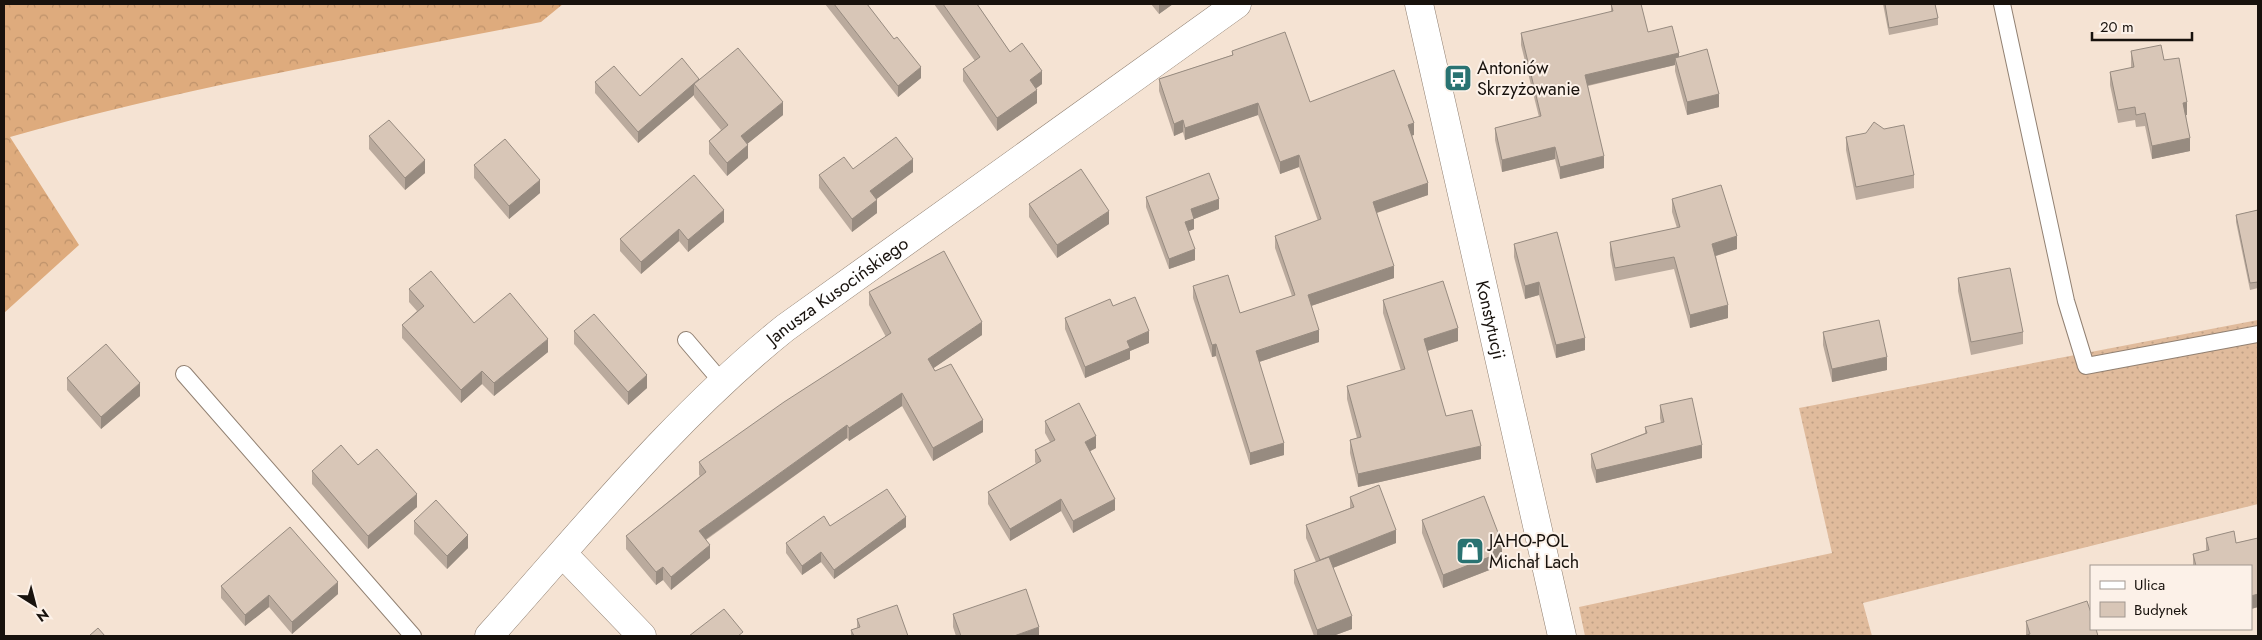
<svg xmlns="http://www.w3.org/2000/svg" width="2262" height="640" viewBox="0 0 2262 640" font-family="Jost,sans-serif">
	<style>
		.grass { fill: url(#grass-dots) }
		.forest { fill: url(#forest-crowns) }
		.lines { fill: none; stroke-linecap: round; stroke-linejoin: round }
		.service-casing { stroke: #918072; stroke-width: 18 }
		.minor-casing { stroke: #918072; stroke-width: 29 }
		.service { stroke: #fff; stroke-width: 16 }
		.minor { stroke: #fff; stroke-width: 28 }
		.wall { fill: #baaa9d }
		.shaded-wall { fill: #978b80 }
		.building { fill: #d8c6b7; stroke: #978b80 }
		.labels { text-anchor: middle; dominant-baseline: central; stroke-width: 4; stroke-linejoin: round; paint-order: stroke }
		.poi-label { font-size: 18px; fill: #18120d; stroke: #fcf1e8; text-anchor: start }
		.street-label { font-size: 18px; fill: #18120d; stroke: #fcf1e8 }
	</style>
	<defs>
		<pattern id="grass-dots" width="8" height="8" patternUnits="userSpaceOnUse" patternTransform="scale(1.25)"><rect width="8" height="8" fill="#e0bb9c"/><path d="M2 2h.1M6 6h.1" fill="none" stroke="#bfa085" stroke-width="1.8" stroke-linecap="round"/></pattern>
		<pattern id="forest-crowns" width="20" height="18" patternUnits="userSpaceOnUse" patternTransform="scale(1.25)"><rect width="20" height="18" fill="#deab7d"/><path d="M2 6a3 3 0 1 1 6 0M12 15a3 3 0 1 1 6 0" fill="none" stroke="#be926b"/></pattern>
	</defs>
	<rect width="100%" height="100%" fill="#f5e3d3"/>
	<path class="grass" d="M 2258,320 L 2258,504 L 1863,603 L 1872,636 L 1585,636 L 1579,607 L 1832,553 L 1799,408 Z"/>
	<path class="forest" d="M 4,4 L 563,4 L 541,22 C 363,57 184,87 10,137 L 79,245 L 4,313 Z"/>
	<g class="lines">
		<defs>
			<path id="service" d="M 2002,4 L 2066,301 L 2086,366 L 2258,334
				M 686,340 L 721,381
				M 184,374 L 413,636"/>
			<g id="minor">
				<path id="s1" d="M 1419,4 L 1562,636"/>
				<path d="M 563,554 L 642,636"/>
				<path id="s2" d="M 489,636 C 584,530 674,417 785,328 L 1237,4"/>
			</g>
		</defs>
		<use href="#service" class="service-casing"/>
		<use href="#minor" class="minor-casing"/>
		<use href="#service" class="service"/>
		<use href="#minor" class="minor"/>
	</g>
	<path class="wall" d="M 825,4 L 867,4 L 921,78 L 898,97 Z
		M 934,4 L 977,4 L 1010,52 L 1042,84 L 1035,88 L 1037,103 L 997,131 L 963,81 L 963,69 L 975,61 Z
		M 1151,4 L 1173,4 L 1159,14 Z
		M 1611,4 L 1648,32 L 1679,57 L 1719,107 L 1687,115 L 1675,71 L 1675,65 L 1588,86 L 1604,168 L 1560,179 L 1555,159 L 1502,172 L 1495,140 L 1495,128 L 1539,117 L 1521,45 L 1521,33 L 1611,12 Z
		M 1883,4 L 1935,4 L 1938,18 L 1938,25 L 1889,35 Z
		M 1232,51 L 1310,102 L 1414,135 L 1412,135 L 1428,195 L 1377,213 L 1394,278 L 1311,306 L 1319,342 L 1259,362 L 1284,455 L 1250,465 L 1216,356 L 1212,357 L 1193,298 L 1193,286 L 1240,313 L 1292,296 L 1275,248 L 1275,236 L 1318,221 L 1299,167 L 1280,174 L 1258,115 L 1185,140 L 1183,132 L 1174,136 L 1159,91 L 1159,79 L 1232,55 Z
		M 2131,51 L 2164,60 L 2187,115 L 2186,115 L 2190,151 L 2152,159 L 2145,126 L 2136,127 L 2135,120 L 2118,123 L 2110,85 L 2110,72 L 2131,68 Z
		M 699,79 L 783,115 L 747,144 L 748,158 L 727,176 L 709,154 L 709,141 L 721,130 L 694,97 L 694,95 L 638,143 L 595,93 L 595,82 L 640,96 Z
		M 369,136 L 425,173 L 405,190 L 369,149 Z
		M 1846,137 L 1914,175 L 1914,188 L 1856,200 L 1846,150 Z
		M 474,165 L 540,193 L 509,219 L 474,178 Z
		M 853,169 L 913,172 L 876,199 L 877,213 L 852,232 L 819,188 L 819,175 Z
		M 1146,197 L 1219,209 L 1194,219 L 1194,229 L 1189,231 L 1195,260 L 1169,269 L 1146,207 Z
		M 1672,199 L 1737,249 L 1716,256 L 1728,318 L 1690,328 L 1674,269 L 1615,281 L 1610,255 L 1610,242 L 1677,228 L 1672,212 Z
		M 1029,204 L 1109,224 L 1057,258 L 1029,217 Z
		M 2258,210 L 2258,288 L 2250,290 L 2236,222 L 2236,215 Z
		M 724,222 L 688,252 L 679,241 L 641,274 L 620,251 L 620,239 Z
		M 1514,244 L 1585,350 L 1556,358 L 1539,295 L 1525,299 L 1514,257 Z
		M 1958,278 L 2023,332 L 2023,344 L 1971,355 L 1958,291 Z
		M 409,289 L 474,323 L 548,352 L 494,396 L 482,384 L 461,403 L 402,338 L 402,325 L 417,311 L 409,302 Z
		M 869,292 L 982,335 L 933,368 L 983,432 L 933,461 L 902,406 L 849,441 L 847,438 L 706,540 L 710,558 L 671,590 L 663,580 L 656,585 L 626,549 L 626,536 L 700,476 L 699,475 L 699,462 L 886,337 L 869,305 Z
		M 1383,300 L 1458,341 L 1427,351 L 1446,416 L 1481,459 L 1358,487 L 1350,453 L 1350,440 L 1357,438 L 1347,399 L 1347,386 L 1401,371 L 1383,313 Z
		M 1113,306 L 1149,343 L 1130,351 L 1130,359 L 1085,378 L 1065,329 L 1065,318 Z
		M 574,331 L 647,388 L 628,405 L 574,344 Z
		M 1823,332 L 1887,370 L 1832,382 L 1823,345 Z
		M 67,378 L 140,396 L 101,429 L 67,390 Z
		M 1660,405 L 1702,458 L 1596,483 L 1591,467 L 1591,454 L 1645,433 L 1645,427 L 1661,423 L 1660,418 Z
		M 1045,421 L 1096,448 L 1090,451 L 1115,510 L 1073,533 L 1061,511 L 1010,541 L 988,504 L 988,492 L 1036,464 L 1035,462 L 1035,450 L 1050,442 L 1045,433 Z
		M 358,465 L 417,507 L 368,549 L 312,484 L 312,471 Z
		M 1350,497 L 1396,543 L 1333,568 L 1352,629 L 1333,636 L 1314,636 L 1294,583 L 1294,570 L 1316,562 L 1306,538 L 1306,525 L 1350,508 Z
		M 1422,520 L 1502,556 L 1492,559 L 1492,569 L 1443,588 L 1422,533 Z
		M 414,521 L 468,548 L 447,569 L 414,534 Z
		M 830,526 L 906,527 L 834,579 L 821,562 L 802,575 L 786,553 L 786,543 Z
		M 2206,538 L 2236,543 L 2258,538 L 2258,607 L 2251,609 L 2251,566 L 2193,566 L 2193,554 L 2206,551 Z
		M 221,586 L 338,594 L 292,634 L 269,607 L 245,626 L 221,598 Z
		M 953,614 L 1039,636 L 956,636 L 953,627 Z
		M 857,619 L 908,636 L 851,636 L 851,630 L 857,628 Z
		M 2026,621 L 2098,636 L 2026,635 Z"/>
	<path class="shaded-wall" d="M 1159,4 L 1173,4 L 1159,14 Z
		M 1679,53 L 1679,64 L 1675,58 L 1675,65 L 1585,86 L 1585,75 Z
		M 921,67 L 921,78 L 898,97 L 898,86 Z
		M 1042,71 L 1042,84 L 1030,93 L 1030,80 Z
		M 699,79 L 694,84 L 694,95 L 638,143 L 638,132 Z
		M 1037,90 L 1037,103 L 997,131 L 997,118 Z
		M 1719,94 L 1719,107 L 1687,115 L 1687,102 Z
		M 783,102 L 783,115 L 741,149 L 741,136 Z
		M 2187,102 L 2187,115 L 2183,116 L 2183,103 Z
		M 1258,103 L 1258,115 L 1185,140 L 1185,128 Z
		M 1183,120 L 1183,132 L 1174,136 L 1174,124 Z
		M 1414,123 L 1414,135 L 1408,137 L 1408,125 Z
		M 2190,138 L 2190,151 L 2152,159 L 2152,146 Z
		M 748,145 L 748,158 L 727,176 L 727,163 Z
		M 1555,147 L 1555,159 L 1502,172 L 1502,160 Z
		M 1299,155 L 1299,167 L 1280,174 L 1280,162 Z
		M 1604,156 L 1604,168 L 1560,179 L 1560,167 Z
		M 913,159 L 913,172 L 870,204 L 870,191 Z
		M 425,160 L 425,173 L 405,190 L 405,178 Z
		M 540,180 L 540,193 L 509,219 L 509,206 Z
		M 1428,183 L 1428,195 L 1373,214 L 1373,202 Z
		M 1219,199 L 1219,209 L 1194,219 L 1194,229 L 1185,233 L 1185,222 L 1191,209 Z
		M 877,200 L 877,213 L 852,232 L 852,219 Z
		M 724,210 L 724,222 L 688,252 L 688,240 Z
		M 1109,211 L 1109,224 L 1057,258 L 1057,245 Z
		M 679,229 L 679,241 L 641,274 L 641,262 Z
		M 1737,236 L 1737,249 L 1712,257 L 1712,244 Z
		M 1195,249 L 1195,260 L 1169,269 L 1169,259 Z
		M 1394,266 L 1394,278 L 1308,307 L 1308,295 Z
		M 1539,282 L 1539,295 L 1525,299 L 1525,286 Z
		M 1728,305 L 1728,318 L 1690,328 L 1690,315 Z
		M 982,322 L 982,335 L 928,372 L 928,359 Z
		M 1458,328 L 1458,341 L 1424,352 L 1424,339 Z
		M 1319,330 L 1319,342 L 1256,363 L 1256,351 Z
		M 1149,331 L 1149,343 L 1130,351 L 1130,359 L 1085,378 L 1085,367 L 1127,341 Z
		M 1585,338 L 1585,350 L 1556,358 L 1556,345 Z
		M 548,339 L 548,352 L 494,396 L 494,383 Z
		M 1216,344 L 1216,356 L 1212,357 L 1212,345 Z
		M 1887,357 L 1887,370 L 1832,382 L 1832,369 Z
		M 482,371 L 482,384 L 461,403 L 461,390 Z
		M 647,375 L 647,388 L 628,405 L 628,392 Z
		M 140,383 L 140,396 L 101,429 L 101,417 Z
		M 902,393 L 902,406 L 849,441 L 849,428 Z
		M 983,420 L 983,432 L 933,461 L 933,448 Z
		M 847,425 L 847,438 L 699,544 L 699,531 Z
		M 1096,436 L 1096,448 L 1085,454 L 1085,442 Z
		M 1284,443 L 1284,455 L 1250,465 L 1250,453 Z
		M 1702,445 L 1702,458 L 1596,483 L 1596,470 Z
		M 1481,446 L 1481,459 L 1358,487 L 1358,474 Z
		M 417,494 L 417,507 L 368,549 L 368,536 Z
		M 1061,499 L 1061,511 L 1010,541 L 1010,529 Z
		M 1115,499 L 1115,510 L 1073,533 L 1073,521 Z
		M 906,517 L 906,527 L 834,579 L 834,570 Z
		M 1396,530 L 1396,543 L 1320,573 L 1320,560 Z
		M 468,535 L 468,548 L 447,569 L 447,556 Z
		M 1502,543 L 1502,556 L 1492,559 L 1492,569 L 1443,588 L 1443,575 L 1489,548 Z
		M 710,545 L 710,558 L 671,590 L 671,577 Z
		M 821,552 L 821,562 L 802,575 L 802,566 Z
		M 663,567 L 663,580 L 656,585 L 656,572 Z
		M 338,582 L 338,594 L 292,634 L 292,622 Z
		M 2258,594 L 2258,607 L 2251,609 L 2251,596 Z
		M 269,595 L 269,607 L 245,626 L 245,615 Z
		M 1352,616 L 1352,629 L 1333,636 L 1317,636 L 1317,630 Z
		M 1039,627 L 1039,636 L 1014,636 Z"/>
	<path class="building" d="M 834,4 L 867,4 L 894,39 L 897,37 L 921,67 L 898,86 Z
		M 943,4 L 977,4 L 1010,52 L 1022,43 L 1042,71 L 1030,80 L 1037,90 L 997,118 L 963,69 L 980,57 Z
		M 1611,4 L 1641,4 L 1648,32 L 1672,26 L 1679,53 L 1585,75 L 1604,156 L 1560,167 L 1555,147 L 1502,160 L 1495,128 L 1541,116 L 1521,33 L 1613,11 Z
		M 1885,4 L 1935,4 L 1938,18 L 1889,28 Z
		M 1285,32 L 1310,102 L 1394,70 L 1414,123 L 1408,125 L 1428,183 L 1373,202 L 1394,266 L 1308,295 L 1319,330 L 1256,351 L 1284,443 L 1250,453 L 1216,344 L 1212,345 L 1193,286 L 1228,275 L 1240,313 L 1295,295 L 1275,236 L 1321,219 L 1299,155 L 1280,162 L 1258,103 L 1185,128 L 1183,120 L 1174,124 L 1159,79 L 1233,55 L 1232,51 Z
		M 2161,45 L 2164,60 L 2179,58 L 2187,102 L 2183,103 L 2190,138 L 2152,146 L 2145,113 L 2136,115 L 2135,107 L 2118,110 L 2110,72 L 2134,67 L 2131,51 Z
		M 738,48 L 783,102 L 741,136 L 748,145 L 727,163 L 709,141 L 728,125 L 694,84 Z
		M 1707,49 L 1719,94 L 1687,102 L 1675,58 Z
		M 682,58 L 699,79 L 638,132 L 595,82 L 614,66 L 640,96 Z
		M 389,120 L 425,160 L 405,178 L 369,136 Z
		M 1874,122 L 1884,129 L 1904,125 L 1914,175 L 1856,187 L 1846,137 L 1866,133 Z
		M 896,137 L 913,159 L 870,191 L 877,200 L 852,219 L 819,175 L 844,157 L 853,169 Z
		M 505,139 L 540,180 L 509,206 L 474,165 Z
		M 1081,169 L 1109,211 L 1057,245 L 1029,204 Z
		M 1209,173 L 1219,199 L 1191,209 L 1194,219 L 1185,222 L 1195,249 L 1169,259 L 1146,197 Z
		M 694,175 L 724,210 L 688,240 L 679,229 L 641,262 L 620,239 Z
		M 1721,185 L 1737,236 L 1712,244 L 1728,305 L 1690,315 L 1674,257 L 1615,268 L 1610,242 L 1680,227 L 1672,199 Z
		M 2258,210 L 2258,282 L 2250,283 L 2236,215 Z
		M 1557,232 L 1585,338 L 1556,345 L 1539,282 L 1525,286 L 1514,244 Z
		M 944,251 L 982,322 L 928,359 L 935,371 L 951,364 L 983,420 L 933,448 L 902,393 L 849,428 L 847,425 L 699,531 L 710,545 L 671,577 L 663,567 L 656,572 L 626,536 L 706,472 L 699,462 L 784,402 L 891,333 L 869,292 Z
		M 2010,268 L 2023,332 L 1971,342 L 1958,278 Z
		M 431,271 L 474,323 L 510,293 L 548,339 L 494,383 L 482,371 L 461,390 L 402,325 L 424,306 L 409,289 Z
		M 1443,281 L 1458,328 L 1424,339 L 1446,416 L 1472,410 L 1481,446 L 1358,474 L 1350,440 L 1361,437 L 1347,386 L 1405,369 L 1383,300 Z
		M 1135,297 L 1149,331 L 1127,341 L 1130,348 L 1085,367 L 1065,318 L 1110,299 L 1113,306 Z
		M 594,314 L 647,375 L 628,392 L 574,331 Z
		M 1879,320 L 1887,357 L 1832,369 L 1823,332 Z
		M 106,344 L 140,383 L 101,417 L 67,378 Z
		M 1692,398 L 1702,445 L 1596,470 L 1591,454 L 1647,433 L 1645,427 L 1664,422 L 1660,405 Z
		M 1079,403 L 1096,436 L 1085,442 L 1115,499 L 1073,521 L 1061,499 L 1010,529 L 988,492 L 1041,461 L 1035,450 L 1055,440 L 1045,421 Z
		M 341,445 L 358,465 L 377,449 L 417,494 L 368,536 L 312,471 Z
		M 1379,485 L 1396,530 L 1320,560 L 1306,525 L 1354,507 L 1350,497 Z
		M 887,489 L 906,517 L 834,570 L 821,552 L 802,566 L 786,543 L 824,516 L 830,526 Z
		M 1484,496 L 1502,543 L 1489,548 L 1492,556 L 1443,575 L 1422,520 Z
		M 436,500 L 468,535 L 447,556 L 414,521 Z
		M 290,527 L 338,582 L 292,622 L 269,595 L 245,615 L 221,586 Z
		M 2234,531 L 2236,543 L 2258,538 L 2258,594 L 2251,596 L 2251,566 L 2196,566 L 2193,554 L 2209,550 L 2206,538 Z
		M 1329,557 L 1352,616 L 1317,630 L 1294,570 Z
		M 1026,589 L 1039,627 L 1014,636 L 961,636 L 953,614 Z
		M 2087,601 L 2091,613 L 2091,629 L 2096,629 L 2098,636 L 2024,636 L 2030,634 L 2026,621 Z
		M 897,605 L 908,636 L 854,636 L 851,630 L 860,627 L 857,619 Z
		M 724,609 L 743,632 L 738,636 L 689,636 Z
		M 98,628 L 105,636 L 89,636 Z"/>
	<defs>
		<symbol id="bus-square" viewBox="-11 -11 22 22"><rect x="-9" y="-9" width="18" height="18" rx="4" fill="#297372" stroke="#fcf1e8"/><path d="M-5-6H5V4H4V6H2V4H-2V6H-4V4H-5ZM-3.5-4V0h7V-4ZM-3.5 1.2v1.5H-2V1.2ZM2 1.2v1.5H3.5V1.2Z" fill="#fff"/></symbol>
		<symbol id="shop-square" viewBox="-11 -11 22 22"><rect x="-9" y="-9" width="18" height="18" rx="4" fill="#297372" stroke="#fcf1e8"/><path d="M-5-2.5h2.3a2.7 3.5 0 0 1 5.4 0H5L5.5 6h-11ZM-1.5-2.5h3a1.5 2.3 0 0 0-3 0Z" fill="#fff"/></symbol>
	</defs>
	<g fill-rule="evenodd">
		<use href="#bus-square" x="1442" y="62" width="32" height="32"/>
		<use href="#shop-square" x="1454" y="535" width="32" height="32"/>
	</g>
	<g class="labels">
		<g class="poi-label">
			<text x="1477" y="68">Antoniów<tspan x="1477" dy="21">Skrzyżowanie</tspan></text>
			<text x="1489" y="541">JAHO-POL<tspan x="1489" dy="21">Michał Lach</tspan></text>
		</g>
		<g class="street-label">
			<text stroke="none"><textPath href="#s2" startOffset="492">Janusza Kusocińskiego</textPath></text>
			<text stroke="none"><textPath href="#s1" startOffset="324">Konstytucji</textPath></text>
		</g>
	</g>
	<rect width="2262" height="640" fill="none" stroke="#18120d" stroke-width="10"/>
	<rect x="2090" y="565" width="162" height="65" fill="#fcf1e8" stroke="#a19890"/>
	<rect x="2100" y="581" width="25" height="8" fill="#ffffff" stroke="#a19890"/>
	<text x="2134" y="590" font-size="15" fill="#18120d">Ulica</text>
	<rect x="2100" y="602" width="25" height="15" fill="#d8c6b7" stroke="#a19890"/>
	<text x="2134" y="615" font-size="15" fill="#18120d">Budynek</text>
	<g transform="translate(35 605) rotate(144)" stroke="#fcf1e8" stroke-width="4" paint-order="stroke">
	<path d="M0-4L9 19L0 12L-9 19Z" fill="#18120d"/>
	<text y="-8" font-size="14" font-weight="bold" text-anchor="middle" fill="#18120d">N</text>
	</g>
	<path d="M2092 32v8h100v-8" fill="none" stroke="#18120d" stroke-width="2.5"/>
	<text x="2100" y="32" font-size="15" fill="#18120d" stroke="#fcf1e8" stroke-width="4" paint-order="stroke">20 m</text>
</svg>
